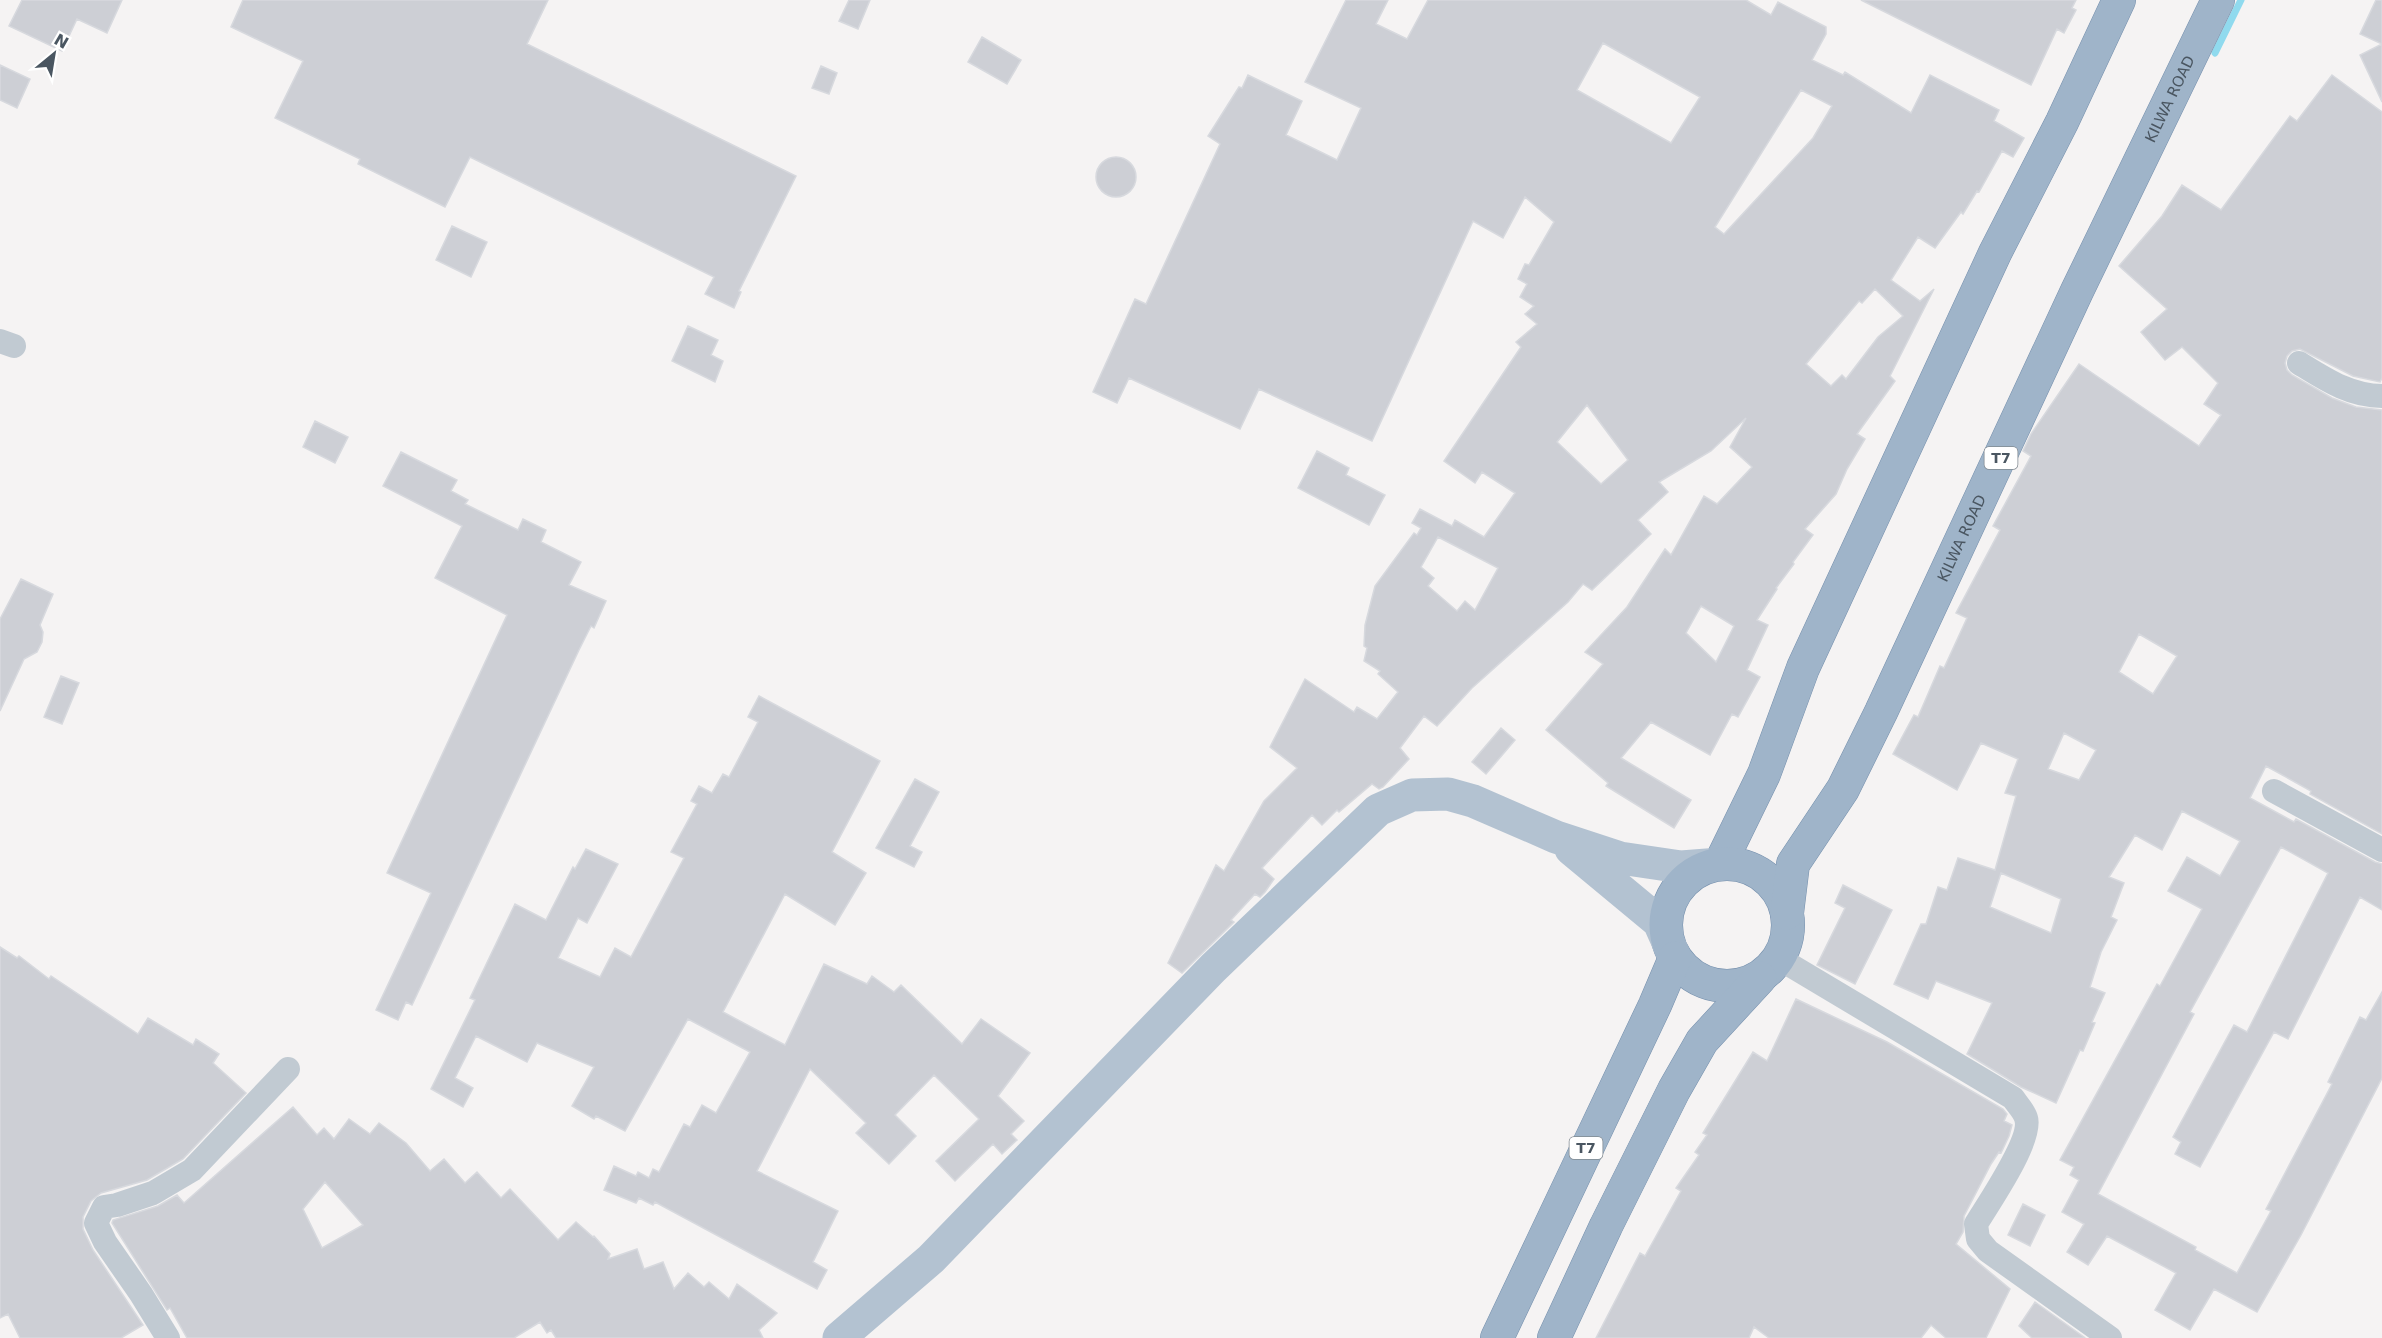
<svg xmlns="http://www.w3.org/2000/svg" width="2382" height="1338" viewBox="0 0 2382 1338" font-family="'DejaVu Sans',sans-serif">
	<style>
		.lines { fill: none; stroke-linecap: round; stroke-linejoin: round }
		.stream { stroke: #90daee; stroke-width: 7 }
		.building { fill: #cdcfd5; stroke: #d7d9de; stroke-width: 1.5; fill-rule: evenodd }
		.trunk-casing { stroke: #7690ad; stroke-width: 34 }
		.minor { stroke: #c1cad2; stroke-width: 24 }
		.primary { stroke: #b3c2d1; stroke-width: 33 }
		.trunk { stroke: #9fb4c9; stroke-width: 33 }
		.labels { text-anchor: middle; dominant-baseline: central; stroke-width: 6; stroke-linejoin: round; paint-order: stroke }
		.shield { fill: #fff; stroke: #808990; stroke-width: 1.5 }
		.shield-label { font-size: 14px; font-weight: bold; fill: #4a5661 }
		.street-label { font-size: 15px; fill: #4a5661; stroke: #fff }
	</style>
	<rect width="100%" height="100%" fill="#f5f3f3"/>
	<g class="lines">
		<path class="stream" d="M 2215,53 L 2241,0"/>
	</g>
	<path class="building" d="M 22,0 L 122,0 L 107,33 L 77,19 L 62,51 L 9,26 Z
		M 243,0 L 548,0 L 527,44 L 796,176 L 739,291 L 741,292 L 734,308 L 705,294 L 714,277 L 470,157 L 445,207 L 358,164 L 360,159 L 275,118 L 303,61 L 231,27 Z
		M 849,0 L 870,0 L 858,29 L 839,21 Z
		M 1346,0 L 1388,0 L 1376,24 L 1407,39 L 1428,0 L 1746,0 L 1771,15 L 1778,2 L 1826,27 L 1826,34 L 1812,60 L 1843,75 L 1845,72 L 1911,113 L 1930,75 L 1999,110 L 1994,121 L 2024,138 L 2013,157 L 2002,151 L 1979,192 L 1977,191 L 1963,214 L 1961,212 L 1935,248 L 1918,237 L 1891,280 L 1920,301 L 1934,289 L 1890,376 L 1895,381 L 1857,434 L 1865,439 L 1847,469 L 1836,494 L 1805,529 L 1813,535 L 1793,562 L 1794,564 L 1776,588 L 1777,589 L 1757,620 L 1768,625 L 1747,670 L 1760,677 L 1738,717 L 1732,714 L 1710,755 L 1651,722 L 1621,758 L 1691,800 L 1674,828 L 1606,786 L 1608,783 L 1546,730 L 1603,664 L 1585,652 L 1627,607 L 1665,549 L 1671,555 L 1704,496 L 1717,504 L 1752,467 L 1730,447 L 1746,418 L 1711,451 L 1659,482 L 1668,492 L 1638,520 L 1651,534 L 1592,590 L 1583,584 L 1568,602 L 1472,688 L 1437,726 L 1424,716 L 1400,748 L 1409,759 L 1383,787 L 1379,789 L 1372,784 L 1339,812 L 1337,810 L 1322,825 L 1312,815 L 1262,868 L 1274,879 L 1265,892 L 1260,897 L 1255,894 L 1231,920 L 1234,922 L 1182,973 L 1168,963 L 1216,865 L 1224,871 L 1264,801 L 1297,768 L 1270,747 L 1305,679 L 1354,712 L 1357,707 L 1377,719 L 1398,692 L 1378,674 L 1380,671 L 1364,661 L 1367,648 L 1364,646 L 1365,625 L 1375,586 L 1414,533 L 1417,535 L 1421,528 L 1412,523 L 1420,509 L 1452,526 L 1455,520 L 1484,537 L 1515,493 L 1482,472 L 1475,483 L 1444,461 L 1521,347 L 1516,342 L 1537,324 L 1525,314 L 1534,306 L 1520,297 L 1527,284 L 1518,279 L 1525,264 L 1529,265 L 1554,222 L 1525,197 L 1503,238 L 1473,221 L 1372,441 L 1259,389 L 1240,429 L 1129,378 L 1117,403 L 1093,392 L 1135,299 L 1146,304 L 1220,144 L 1208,136 L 1239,87 L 1242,88 L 1248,75 L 1302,101 L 1286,135 L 1337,160 L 1361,108 L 1305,82 ZM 1603,43 L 1700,97 L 1671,143 L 1577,90 ZM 1801,90 L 1832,106 L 1813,138 L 1724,234 L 1715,227 ZM 1875,289 L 1903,316 L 1878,337 L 1846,379 L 1842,375 L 1831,386 L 1806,364 L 1859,301 L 1862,303 ZM 1587,405 L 1628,460 L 1601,484 L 1557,442 ZM 1438,537 L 1498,568 L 1475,610 L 1465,601 L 1457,611 L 1428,586 L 1434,578 L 1421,567 ZM 1701,606 L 1734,626 L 1716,662 L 1686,633 Z
		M 1861,0 L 2076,0 L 2072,8 L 2076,10 L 2064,33 L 2057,29 L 2031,85 Z
		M 2376,0 L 2382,0 L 2382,102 L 2360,55 L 2382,44 L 2360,34 Z
		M 982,37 L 1021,60 L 1007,84 L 968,62 Z
		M 0,65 L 30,79 L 17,108 L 0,100 Z
		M 821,66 L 837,73 L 829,94 L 812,88 Z
		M 2332,75 L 2382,112 L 2382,378 L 2380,382 L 2353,376 L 2300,349 L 2292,351 L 2287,356 L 2285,363 L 2287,370 L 2292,375 L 2332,398 L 2356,407 L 2382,410 L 2382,834 L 2310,794 L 2311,791 L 2266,766 L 2250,798 L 2294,822 L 2296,819 L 2375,862 L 2382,864 L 2382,910 L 2360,897 L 2288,1039 L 2274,1032 L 2200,1167 L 2175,1154 L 2181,1142 L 2173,1137 L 2234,1025 L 2247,1032 L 2328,873 L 2281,847 L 2190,1012 L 2194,1014 L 2098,1194 L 2196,1247 L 2195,1250 L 2237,1273 L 2271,1211 L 2266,1209 L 2332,1084 L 2328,1082 L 2360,1017 L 2366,1020 L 2382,992 L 2382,1078 L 2301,1235 L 2257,1312 L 2214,1289 L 2190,1330 L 2155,1310 L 2176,1273 L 2107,1236 L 2088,1265 L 2067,1252 L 2084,1224 L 2062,1212 L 2079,1180 L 2070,1175 L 2074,1167 L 2060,1160 L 2157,984 L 2160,986 L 2202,909 L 2168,891 L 2187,857 L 2220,876 L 2240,841 L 2182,811 L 2162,850 L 2135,835 L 2109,877 L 2124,883 L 2111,917 L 2117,920 L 2101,952 L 2090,987 L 2105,993 L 2092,1022 L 2095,1023 L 2083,1051 L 2080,1050 L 2056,1103 L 2021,1087 L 1967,1054 L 1992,1003 L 1936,981 L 1928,999 L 1894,984 L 1921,924 L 1926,924 L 1938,887 L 1947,890 L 1958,858 L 1995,870 L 2016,796 L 2005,793 L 2018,759 L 1981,743 L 1957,790 L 1893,754 L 1914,715 L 1918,717 L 1940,666 L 1944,668 L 1967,618 L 1956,613 L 2000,530 L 1993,526 L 2031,456 L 2023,451 L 2031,434 L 2079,364 L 2199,446 L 2221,415 L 2204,404 L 2218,383 L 2182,347 L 2165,360 L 2141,332 L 2167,309 L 2119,266 L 2162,216 L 2182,185 L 2221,210 L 2290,116 L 2297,121 ZM 2139,634 L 2177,656 L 2153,694 L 2119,672 ZM 2064,733 L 2096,750 L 2079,780 L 2048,769 ZM 2001,873 L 2061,899 L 2051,933 L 1990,907 Z
		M1096 177a20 20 0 1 1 40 0a20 20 0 1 1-40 0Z
		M 452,226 L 487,242 L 471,277 L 436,260 Z
		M 688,326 L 718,340 L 711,355 L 723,361 L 715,382 L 672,361 Z
		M 315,421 L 348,437 L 335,463 L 303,447 Z
		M 1317,451 L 1349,468 L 1346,475 L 1385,495 L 1369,525 L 1298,488 Z
		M 401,452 L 457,480 L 451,491 L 468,500 L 465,504 L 518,530 L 523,519 L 546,530 L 541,542 L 581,562 L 569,585 L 606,601 L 594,628 L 591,626 L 579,650 L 412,1005 L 406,1002 L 398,1020 L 376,1010 L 431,893 L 387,873 L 507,615 L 435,578 L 462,526 L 383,486 Z
		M 21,579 L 53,594 L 40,625 L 43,632 L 42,642 L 37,652 L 24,659 L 0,711 L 0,619 Z
		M 61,676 L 79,683 L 62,724 L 44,717 Z
		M 759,696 L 880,761 L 832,852 L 866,873 L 835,925 L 785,894 L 723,1012 L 785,1045 L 824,964 L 867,984 L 872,976 L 894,992 L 901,985 L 962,1044 L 981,1019 L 1030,1053 L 998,1096 L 1024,1121 L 1011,1134 L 1017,1140 L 1002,1154 L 993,1144 L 955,1181 L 936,1161 L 979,1119 L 934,1075 L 895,1115 L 916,1136 L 889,1164 L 856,1133 L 866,1123 L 810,1069 L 757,1171 L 838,1211 L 813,1262 L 827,1270 L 817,1289 L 655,1202 L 653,1205 L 639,1198 L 636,1203 L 604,1190 L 614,1166 L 636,1176 L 638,1172 L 649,1178 L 653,1169 L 659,1172 L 684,1124 L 690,1127 L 702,1105 L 716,1113 L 750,1052 L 688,1019 L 625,1131 L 596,1116 L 594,1119 L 572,1106 L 594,1067 L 537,1043 L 527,1062 L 476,1036 L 455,1078 L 473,1088 L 463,1107 L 431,1089 L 475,1000 L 470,998 L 515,904 L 546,920 L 573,867 L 575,869 L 586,849 L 618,864 L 587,923 L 578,918 L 558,958 L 600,977 L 615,948 L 631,957 L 684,858 L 671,852 L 697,804 L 691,801 L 699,786 L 712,793 L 723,774 L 729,777 L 758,722 L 748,717 Z
		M 1501,728 L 1515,740 L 1486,774 L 1472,762 Z
		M 915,779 L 939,792 L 910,846 L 922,852 L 914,867 L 876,848 Z
		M 1843,885 L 1892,910 L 1855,984 L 1817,965 L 1845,908 L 1835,903 Z
		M 0,947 L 17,958 L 19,956 L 49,979 L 51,976 L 138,1034 L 148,1018 L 193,1045 L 196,1039 L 219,1054 L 213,1063 L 246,1093 L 183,1159 L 147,1180 L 101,1193 L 91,1201 L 83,1217 L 83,1229 L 93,1250 L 143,1325 L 121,1338 L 20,1338 L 8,1314 L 0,1318 Z
		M 1796,999 L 1887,1042 L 2003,1109 L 2007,1114 L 2004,1121 L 2012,1125 L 2009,1136 L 2001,1153 L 1999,1152 L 1991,1164 L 1964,1216 L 1963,1232 L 1956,1244 L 2010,1289 L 1986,1338 L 1946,1338 L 1931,1325 L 1921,1338 L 1769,1338 L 1754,1327 L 1749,1338 L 1596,1338 L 1640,1253 L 1645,1256 L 1681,1191 L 1676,1188 L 1699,1155 L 1695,1152 L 1707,1135 L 1703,1133 L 1753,1052 L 1767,1061 Z
		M 293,1107 L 317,1135 L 324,1128 L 334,1139 L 349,1119 L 370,1134 L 379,1123 L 406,1143 L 430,1171 L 444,1159 L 465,1183 L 477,1172 L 501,1198 L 510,1189 L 558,1240 L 576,1222 L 593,1237 L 594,1236 L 610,1254 L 608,1259 L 637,1249 L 644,1269 L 663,1262 L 674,1289 L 688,1273 L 704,1287 L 709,1282 L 729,1299 L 737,1284 L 777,1313 L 759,1330 L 763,1338 L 556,1338 L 551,1330 L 547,1333 L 540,1322 L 514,1338 L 187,1338 L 170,1308 L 167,1310 L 112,1223 L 113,1220 L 158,1206 L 177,1195 L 184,1203 ZM 325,1182 L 363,1225 L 322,1248 L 303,1209 Z
		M 2023,1204 L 2045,1215 L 2030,1246 L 2008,1235 Z
		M 2035,1302 L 2084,1337 L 2085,1338 L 2032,1338 L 2019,1326 Z"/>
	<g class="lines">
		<defs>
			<g id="trunk">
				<path d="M 1720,864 L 1764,774 L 1803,668 L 1995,253 L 2062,122 L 2119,0"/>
				<circle cx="1727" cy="925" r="61"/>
				<path id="s1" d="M 1787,913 L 1793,864 L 1843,789 L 1881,712 L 2077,291 L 2218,0"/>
				<path d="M 1497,1338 L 1655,1005 L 1675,958"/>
				<path d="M 1554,1338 L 1606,1226 L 1674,1090 L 1702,1041 L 1760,978"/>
			</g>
		</defs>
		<use href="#trunk" class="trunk-casing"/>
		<path class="minor" d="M 0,341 L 14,346
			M 2299,363 C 2325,379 2350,396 2382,396
			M 2274,791 L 2382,850
			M 1784,949 L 1785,962 L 2013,1098 C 2017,1104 2024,1111 2026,1118 C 2033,1139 1988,1204 1976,1224 L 1978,1239 L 1988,1251 L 2110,1338
			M 168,1338 L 141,1294 L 105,1242 L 96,1223 L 104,1207 L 117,1205 L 153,1193 L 192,1170 L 288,1069"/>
		<path class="primary" d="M 1571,849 L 1659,922 L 1675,958
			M 839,1338 L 931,1259 L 1213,968 L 1378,810 L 1412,795 L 1448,794 L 1473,801 L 1556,837 L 1620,858 L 1681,867 L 1720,864"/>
		<use href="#trunk" class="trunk"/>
	</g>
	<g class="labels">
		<g class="shield">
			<rect x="1984.5" y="447" width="33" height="22" rx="4.5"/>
			<rect x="1569.5" y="1137" width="33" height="22" rx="4.5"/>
		</g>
		<g class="shield-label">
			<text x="2001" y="458">T7</text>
			<text x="1586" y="1148">T7</text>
		</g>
		<g class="street-label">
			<text stroke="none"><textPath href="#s1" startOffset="903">KILWA ROAD</textPath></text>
			<text stroke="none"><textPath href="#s1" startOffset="417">KILWA ROAD</textPath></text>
		</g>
	</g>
	<g transform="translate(54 54) rotate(30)" stroke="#ffffff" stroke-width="4.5" paint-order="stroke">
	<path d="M0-4.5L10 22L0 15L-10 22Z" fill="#4a5661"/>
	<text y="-9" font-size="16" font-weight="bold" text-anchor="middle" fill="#4a5661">N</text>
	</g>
</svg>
